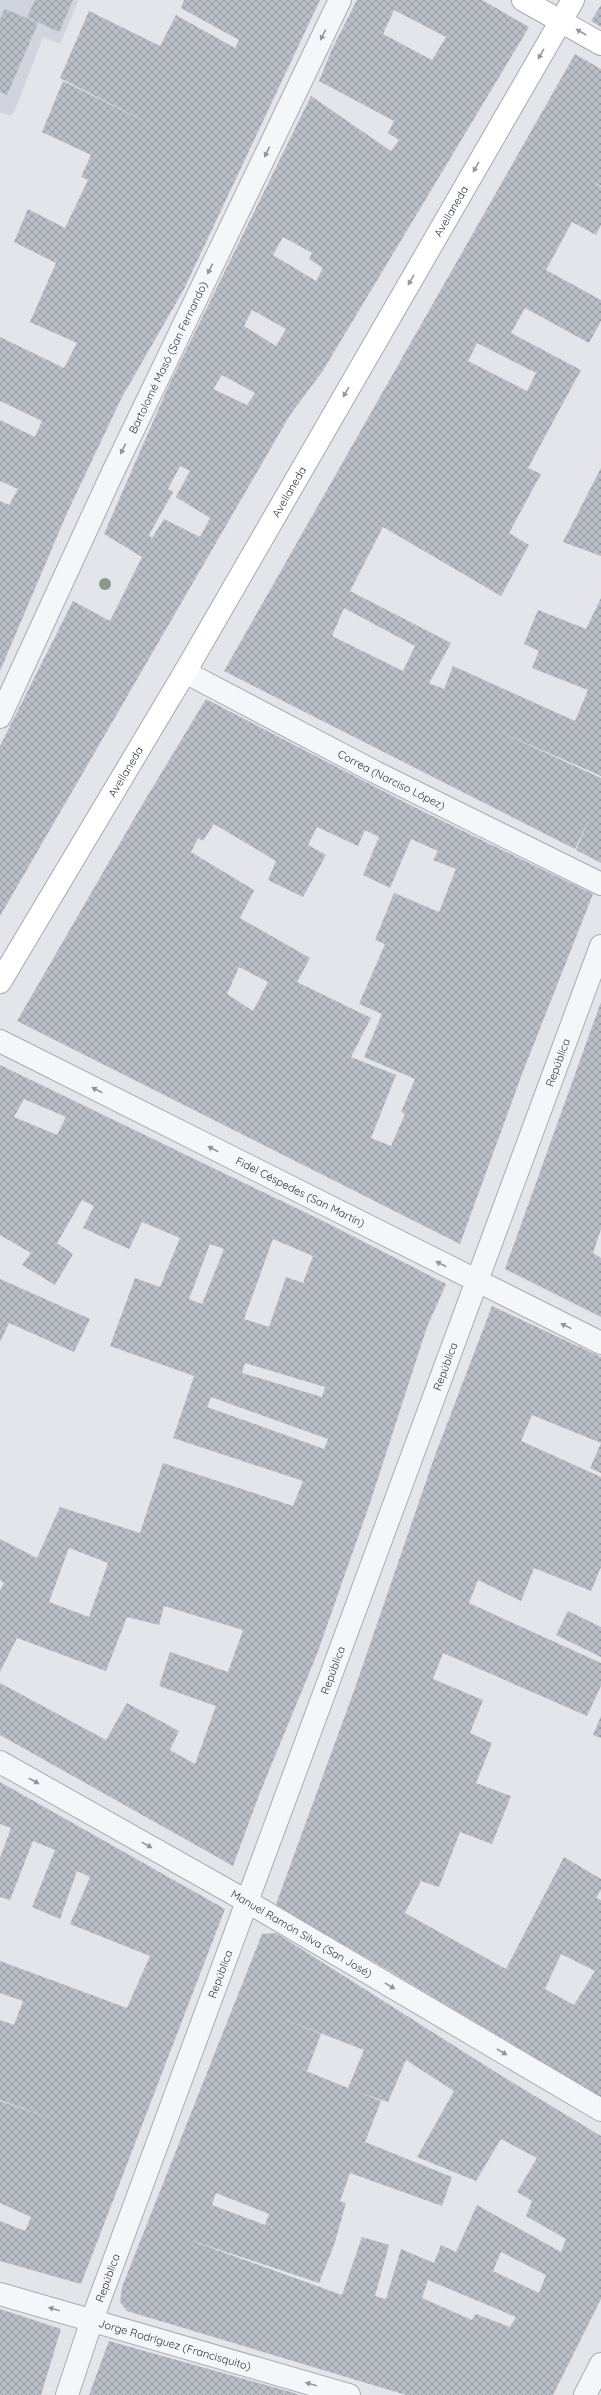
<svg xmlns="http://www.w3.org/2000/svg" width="601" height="2395" viewBox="0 0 601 2395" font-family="Quicksand,sans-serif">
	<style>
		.built { fill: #d1d4dc }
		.building { fill: url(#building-cross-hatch); fill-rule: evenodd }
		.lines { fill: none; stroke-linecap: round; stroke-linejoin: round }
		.minor-casing { stroke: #a8acb4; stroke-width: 24 }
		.major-casing { stroke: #a3a9b5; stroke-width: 24 }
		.minor { stroke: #f5f6f9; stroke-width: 22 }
		.major { stroke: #fff; stroke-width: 22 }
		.tree { fill: #899a89 }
		.oneway { fill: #9698a0 }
		.oneway2 { fill: #90949d }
		.labels { text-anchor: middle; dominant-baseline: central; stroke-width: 3; stroke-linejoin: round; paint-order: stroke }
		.street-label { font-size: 11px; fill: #2c3241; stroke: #f2f4f7 }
	</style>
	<defs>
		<pattern id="building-cross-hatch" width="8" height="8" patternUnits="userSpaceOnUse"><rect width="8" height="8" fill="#babec6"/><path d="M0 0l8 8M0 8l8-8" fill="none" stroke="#979ba2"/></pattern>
	</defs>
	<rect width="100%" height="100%" fill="#e3e5ea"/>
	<path class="built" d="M 0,0 L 79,0 L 60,44 L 43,37 L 15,110 L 11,116 L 0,112 Z"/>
	<path class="building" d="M 35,0 L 73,0 L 59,32 L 27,17 Z
		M 184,0 L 320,0 L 184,289 L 122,397 L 67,513 L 0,671 L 0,501 L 9,505 L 18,489 L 0,481 L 0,420 L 35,437 L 42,421 L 0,401 L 0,337 L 64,368 L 77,343 L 30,322 L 56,263 L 14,242 L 28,209 L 65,228 L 88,180 L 81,177 L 91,155 L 42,132 L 63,81 L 158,128 L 60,78 L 89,11 L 160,46 L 176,15 L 235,48 L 239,40 L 181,8 Z
		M 357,0 L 482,0 L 529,27 L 322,372 L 290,415 L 0,916 L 0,746 L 73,601 L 110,621 L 142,557 L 104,534 L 169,385 L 311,96 L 391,151 L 399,140 L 388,133 L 394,121 L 319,81 L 332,49 ZM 394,10 L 446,37 L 432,60 L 383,34 ZM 283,237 L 312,253 L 309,259 L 323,268 L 316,281 L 273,255 ZM 252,310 L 286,329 L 276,346 L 244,326 ZM 222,375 L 255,393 L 247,405 L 213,389 ZM 180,466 L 190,471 L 176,497 L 210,518 L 200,537 L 164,519 L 152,538 L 149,535 L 173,492 L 168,489 Z
		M 601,5 L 601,27 L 591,21 Z
		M 5,9 L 38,23 L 7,95 L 0,92 L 0,19 Z
		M 575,54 L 601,69 L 601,186 L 591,181 L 601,187 L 601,225 L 596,235 L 572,222 L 546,270 L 601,300 L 601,321 L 589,343 L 525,308 L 511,333 L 581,370 L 528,468 L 541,474 L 509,533 L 529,545 L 501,596 L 383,527 L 350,591 L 451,643 L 429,683 L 444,689 L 453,666 L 575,721 L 588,690 L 532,668 L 539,651 L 524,644 L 538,610 L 586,629 L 601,598 L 601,776 L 494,729 L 601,778 L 601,863 L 576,850 L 591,815 L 575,849 L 224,671 ZM 477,343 L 536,373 L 527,391 L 468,361 ZM 344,608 L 415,646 L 403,671 L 332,636 Z
		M 601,468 L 601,556 L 563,542 Z
		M 206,699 L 412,806 L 593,894 L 522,1074 L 460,1244 L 17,1021 L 142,805 ZM 214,824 L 276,861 L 268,880 L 303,897 L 326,855 L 308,845 L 317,827 L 358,846 L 365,830 L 379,837 L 363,875 L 390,888 L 411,839 L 438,851 L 433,860 L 456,869 L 439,912 L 394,893 L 375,940 L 385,944 L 359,1004 L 382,1014 L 364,1057 L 415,1079 L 401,1112 L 405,1114 L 391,1146 L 371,1138 L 396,1075 L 351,1057 L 371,1018 L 297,982 L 310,958 L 240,918 L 254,890 L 191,852 L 198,838 L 203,841 ZM 239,967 L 268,982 L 253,1011 L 227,994 Z
		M 601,1002 L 601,1229 L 593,1253 L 601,1258 L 601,1317 L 505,1269 Z
		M 0,1065 L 325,1222 L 446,1284 L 427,1327 L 370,1503 L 317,1654 L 259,1795 L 233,1866 L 0,1735 L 0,1683 L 106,1740 L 127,1703 L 179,1731 L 170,1750 L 195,1764 L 216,1706 L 159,1686 L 170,1652 L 228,1672 L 243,1630 L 164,1606 L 159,1625 L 127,1617 L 106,1671 L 17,1638 L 0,1672 L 0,1591 L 4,1583 L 0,1580 L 0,1539 L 37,1558 L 60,1507 L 140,1533 L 163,1463 L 293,1506 L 303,1481 L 173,1438 L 194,1376 L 110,1346 L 135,1278 L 160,1287 L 180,1238 L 142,1222 L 129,1249 L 83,1228 L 94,1206 L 82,1200 L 57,1243 L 73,1254 L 55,1285 L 22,1265 L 31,1253 L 0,1235 ZM 24,1099 L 66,1117 L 57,1135 L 14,1117 ZM 273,1239 L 313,1256 L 303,1283 L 286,1277 L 269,1327 L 244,1319 ZM 210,1244 L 224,1249 L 202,1304 L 189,1299 ZM 245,1363 L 325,1387 L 322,1397 L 242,1373 ZM 211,1397 L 328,1439 L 324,1449 L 207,1407 ZM 69,1548 L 108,1563 L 89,1617 L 49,1602 Z
		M 0,1279 L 90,1319 L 74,1352 L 9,1323 L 0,1342 Z
		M 492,1306 L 601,1357 L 601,1473 L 590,1468 L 601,1443 L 532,1415 L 521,1441 L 601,1477 L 601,1567 L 591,1591 L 534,1568 L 521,1601 L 478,1580 L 469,1603 L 601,1663 L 601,1686 L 587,1716 L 443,1653 L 433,1679 L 483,1700 L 470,1733 L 492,1743 L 476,1783 L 511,1796 L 492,1844 L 460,1832 L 439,1887 L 421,1881 L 405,1913 L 506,1969 L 564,1857 L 601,1879 L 601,1890 L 596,1898 L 601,1900 L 601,2097 L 378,1964 L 275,1907 L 355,1688 L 434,1458 ZM 561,1954 L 595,1971 L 574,2005 L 545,1989 Z
		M 568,1611 L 601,1627 L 601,1657 L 556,1635 Z
		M 601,1716 L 601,1738 L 593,1735 Z
		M 0,1782 L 225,1909 L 81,2284 L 0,2261 L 0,2221 L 25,2231 L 31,2217 L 0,2203 L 0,2101 L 58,2121 L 0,2100 L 0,2020 L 14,2025 L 23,2001 L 0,1993 L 0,1961 L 127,2008 L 150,1956 L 70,1924 L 90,1877 L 77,1871 L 60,1919 L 32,1907 L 55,1850 L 33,1841 L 10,1900 L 0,1897 L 0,1858 L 11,1828 L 0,1824 Z
		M 276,1933 L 505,2078 L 601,2136 L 601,2299 L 553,2395 L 406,2395 L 127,2311 L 120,2302 L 122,2287 L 262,1934 ZM 271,2014 L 364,2050 L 348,2088 L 274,2058 L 307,2071 L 321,2034 ZM 406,2060 L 454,2091 L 417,2157 L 476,2181 L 501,2139 L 537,2158 L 517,2192 L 532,2201 L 526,2216 L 566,2239 L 561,2252 L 477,2205 L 456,2252 L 441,2245 L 434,2263 L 401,2249 L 386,2299 L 375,2296 L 389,2245 L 362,2237 L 342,2295 L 181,2237 L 319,2283 L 334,2245 L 346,2203 L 340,2201 L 350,2173 L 442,2206 L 452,2177 L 365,2142 L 381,2101 L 358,2092 L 388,2102 ZM 216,2193 L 269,2214 L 265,2225 L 212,2205 ZM 501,2252 L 546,2275 L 539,2293 L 493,2271 ZM 428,2280 L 516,2317 L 510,2327 L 476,2314 L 472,2320 L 422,2298 Z
		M 0,2309 L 61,2329 L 41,2395 L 0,2395 Z
		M 109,2341 L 298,2394 L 298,2395 L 89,2395 Z"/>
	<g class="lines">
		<defs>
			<g id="minor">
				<path id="s1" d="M 185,672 L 375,772 L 601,884"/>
				<path id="s2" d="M 0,717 L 111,476 L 340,0"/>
				<path id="s3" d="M 0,1041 L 601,1343"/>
				<path id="s4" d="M 0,1762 L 248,1902 L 601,2110"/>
				<path id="s5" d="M 0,2294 L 349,2395"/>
				<path id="s6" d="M 67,2395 L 92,2320 L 601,946"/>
				<path d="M 585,2395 L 601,2364"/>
			</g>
			<g id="major">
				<path d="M 523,0 L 601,44"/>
				<path id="s7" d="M 0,982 L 185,672 L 573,0"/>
			</g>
		</defs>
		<use href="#minor" class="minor-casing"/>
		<use href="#major" class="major-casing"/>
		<use href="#minor" class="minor"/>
		<use href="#major" class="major"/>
	</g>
	<circle class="tree" cx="105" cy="584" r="6"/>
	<defs><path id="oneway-solid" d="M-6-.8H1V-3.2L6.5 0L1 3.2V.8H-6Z"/></defs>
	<g class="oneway">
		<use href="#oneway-solid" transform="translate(581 32) rotate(-150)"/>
		<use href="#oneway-solid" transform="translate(541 54) rotate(120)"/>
		<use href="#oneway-solid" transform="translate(476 167) rotate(120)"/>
		<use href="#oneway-solid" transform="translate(411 280) rotate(120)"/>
		<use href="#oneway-solid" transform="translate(346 392) rotate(120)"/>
	</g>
	<g class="oneway2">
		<use href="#oneway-solid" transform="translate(323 35) rotate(116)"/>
		<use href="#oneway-solid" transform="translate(267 152) rotate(116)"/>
		<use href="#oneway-solid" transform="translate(210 269) rotate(116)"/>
		<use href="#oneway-solid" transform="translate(123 449) rotate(116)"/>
		<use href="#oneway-solid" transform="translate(97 1090) rotate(-153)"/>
		<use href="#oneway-solid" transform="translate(213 1149) rotate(-153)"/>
		<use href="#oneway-solid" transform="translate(441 1264) rotate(-153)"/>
		<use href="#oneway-solid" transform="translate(566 1326) rotate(-154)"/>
		<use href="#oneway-solid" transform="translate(34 1781) rotate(29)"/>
		<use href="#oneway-solid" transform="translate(147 1845) rotate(29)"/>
		<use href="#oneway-solid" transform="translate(390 1986) rotate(31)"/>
		<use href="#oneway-solid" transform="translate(502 2052) rotate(31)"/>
		<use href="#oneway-solid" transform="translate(54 2309) rotate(-164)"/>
		<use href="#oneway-solid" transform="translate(311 2384) rotate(-164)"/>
	</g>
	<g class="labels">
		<g class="street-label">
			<text stroke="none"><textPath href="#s7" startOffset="893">Avellaneda</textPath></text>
			<text stroke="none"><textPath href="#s2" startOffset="397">Bartolomé Masó (San Fernando)</textPath></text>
			<text stroke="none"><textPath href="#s7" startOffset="569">Avellaneda</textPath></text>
			<text stroke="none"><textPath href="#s7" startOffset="245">Avellaneda</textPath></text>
			<text stroke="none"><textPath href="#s1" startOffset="233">Correa (Narciso López)</textPath></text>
			<text stroke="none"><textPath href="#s6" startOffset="1420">República</textPath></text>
			<text stroke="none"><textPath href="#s3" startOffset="336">Fidel Céspedes (San Martín)</textPath></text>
			<text stroke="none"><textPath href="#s6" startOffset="1096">República</textPath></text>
			<text stroke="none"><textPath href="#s6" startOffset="772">República</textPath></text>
			<text stroke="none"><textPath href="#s4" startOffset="347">Manuel Ramón Silva (San José)</textPath></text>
			<text stroke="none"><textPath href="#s6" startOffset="448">República</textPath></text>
			<text stroke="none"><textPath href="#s6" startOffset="124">República</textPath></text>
			<text stroke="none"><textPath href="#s5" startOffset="182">Jorge Rodríguez (Francisquito)</textPath></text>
		</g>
	</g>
</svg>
